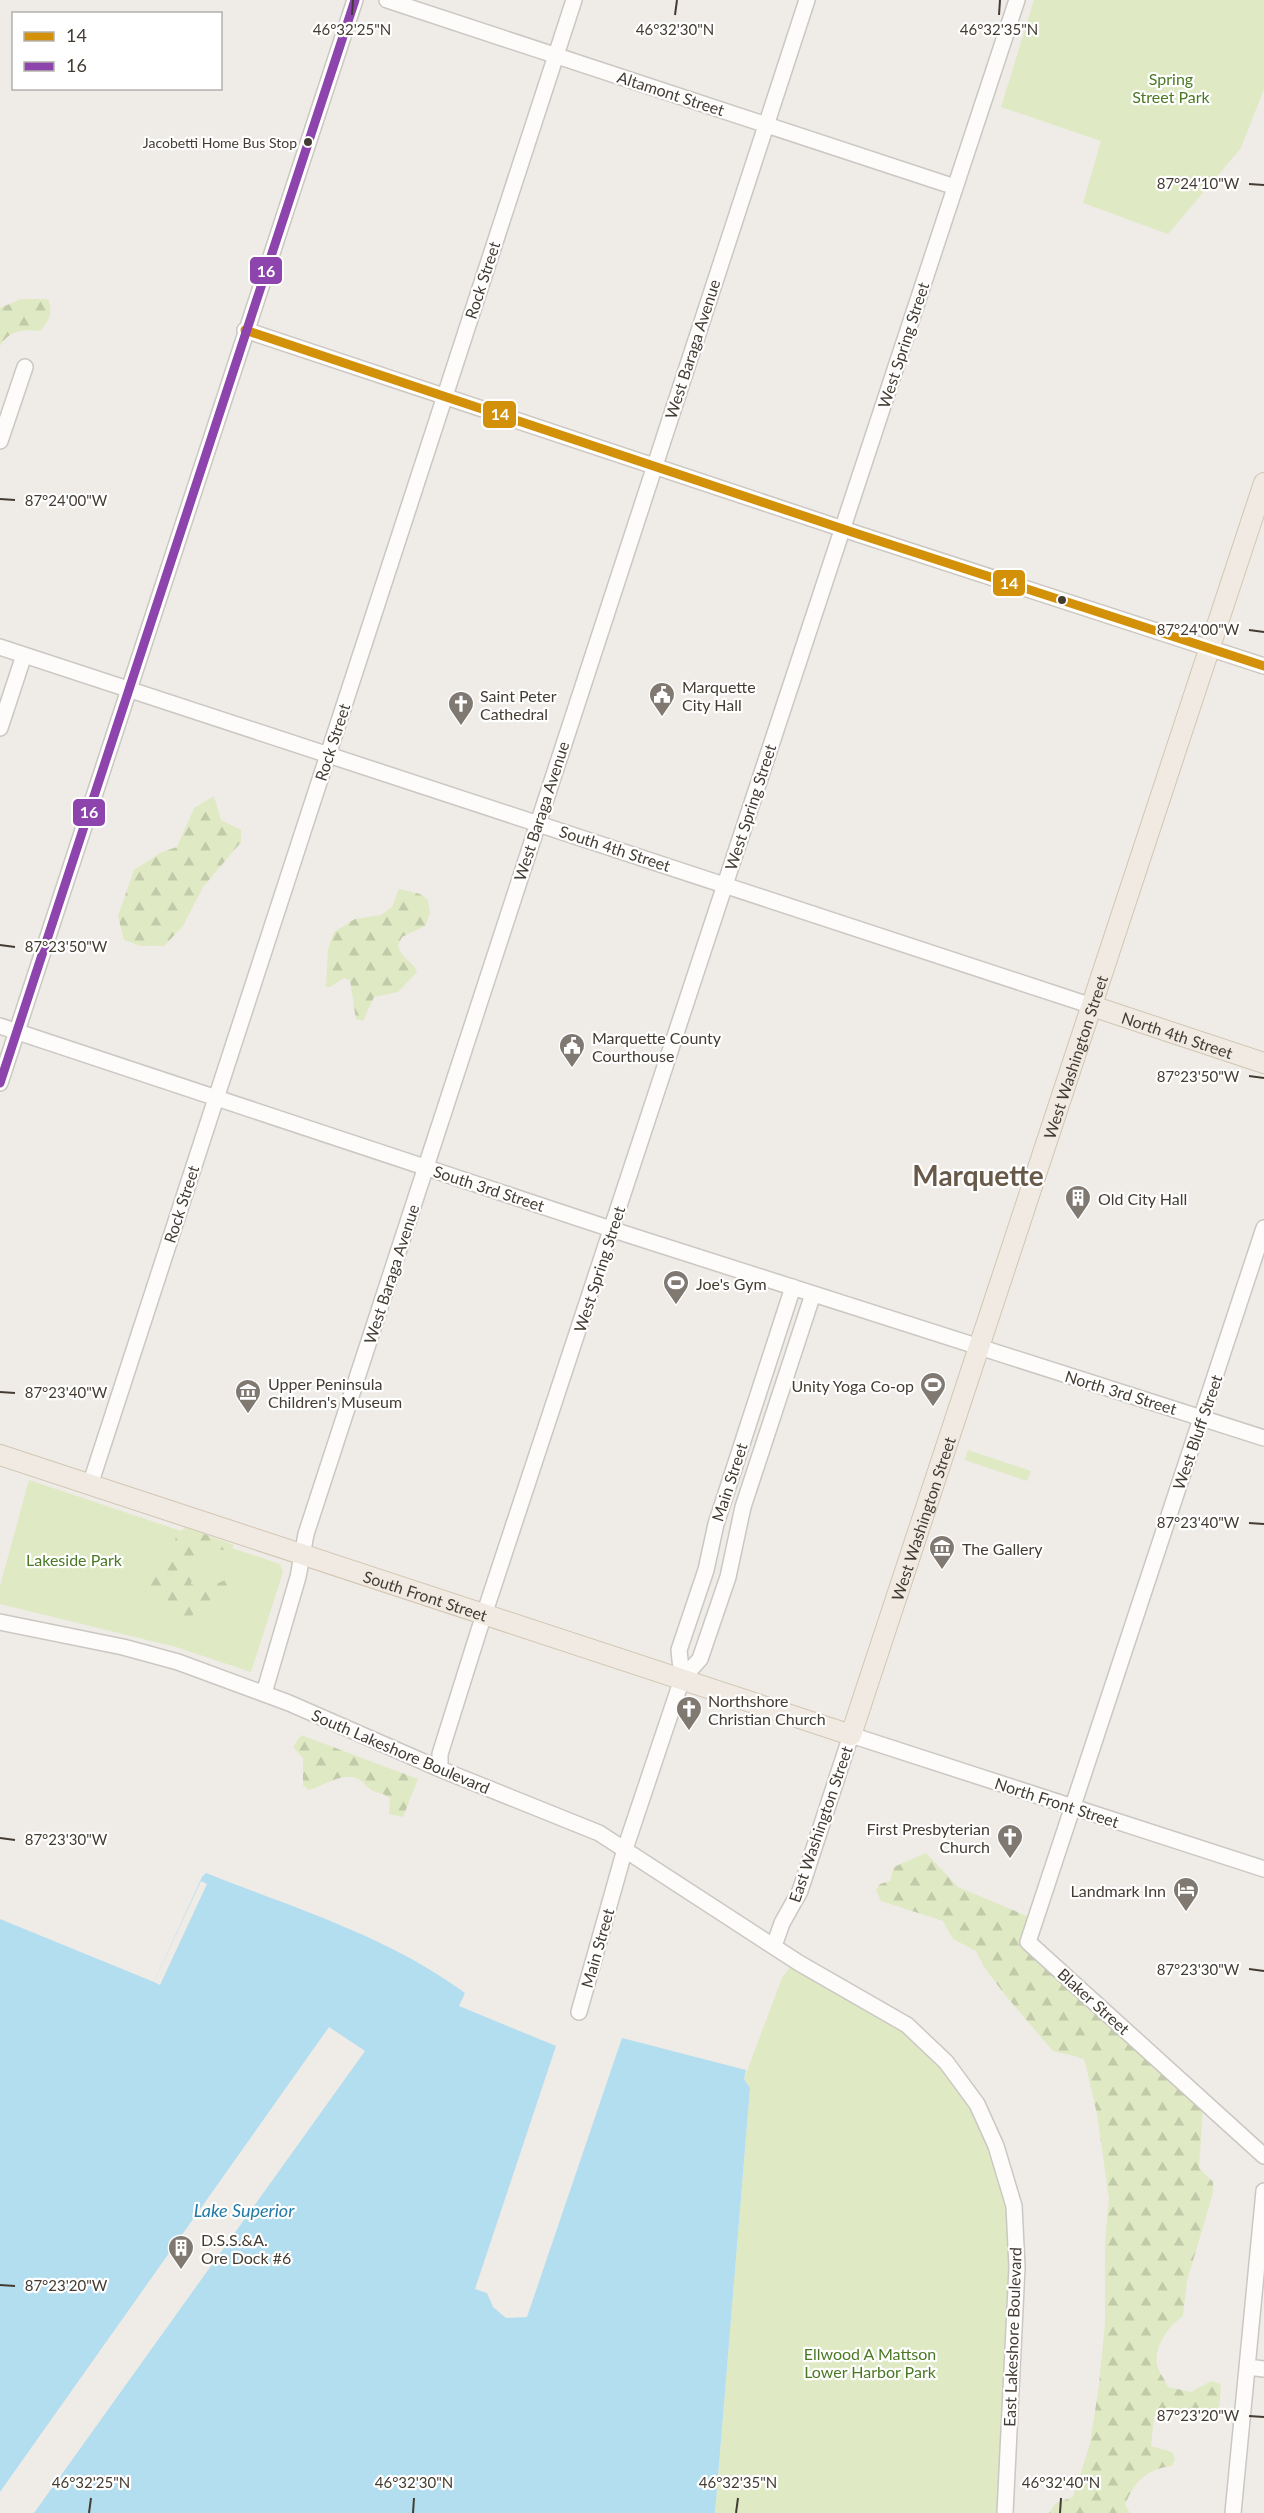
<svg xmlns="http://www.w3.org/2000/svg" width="1264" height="2513" viewBox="0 0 1264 2513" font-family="Lato,sans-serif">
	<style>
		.green { fill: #dfeac4 }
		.forest { fill: url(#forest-firs) }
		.water { fill: #b3def0 }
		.pier { fill: #efebe6 }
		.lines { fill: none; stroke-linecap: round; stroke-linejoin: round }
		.minor-casing { stroke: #cbc7c2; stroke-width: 18 }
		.major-casing { stroke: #d2c6b2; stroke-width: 22 }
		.minor { stroke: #fdfcfb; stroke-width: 15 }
		.major { stroke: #f0eae2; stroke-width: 20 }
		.bus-1-casing { stroke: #fff; stroke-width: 14 }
		.bus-2-casing { stroke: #fff; stroke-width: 14 }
		.bus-1 { stroke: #d3910a; stroke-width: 9 }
		.bus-2 { stroke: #8e44ad; stroke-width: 9 }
		.ticks { fill: none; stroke: #443c32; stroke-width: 2 }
		.bus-dot { fill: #443c32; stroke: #fff; stroke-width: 2 }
		.labels { text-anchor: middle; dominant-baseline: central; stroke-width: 4.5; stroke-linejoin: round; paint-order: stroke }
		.bus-label { font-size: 14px; fill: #443c32; stroke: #fff; text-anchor: end }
		.park-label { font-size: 16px; fill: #4b7923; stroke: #fff }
		.street-label { font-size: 16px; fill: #443c32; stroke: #fff }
		.poi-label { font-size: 16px; fill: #443c32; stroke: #fff; text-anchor: start }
		.water-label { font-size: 18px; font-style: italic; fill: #247ba6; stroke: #fff }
		.town-label { font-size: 28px; font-weight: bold; fill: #685949; stroke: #fff }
		.ticks-label { font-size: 15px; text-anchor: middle; fill: #443c32; stroke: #fff; stroke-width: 4.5; stroke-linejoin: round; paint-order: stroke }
		.line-badge { stroke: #fff; stroke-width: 2 }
		.badge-label { font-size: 16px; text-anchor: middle; font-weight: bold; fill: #fff }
	</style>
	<defs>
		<pattern id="forest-firs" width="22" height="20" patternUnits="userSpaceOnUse" patternTransform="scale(1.5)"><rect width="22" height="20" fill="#dfeac4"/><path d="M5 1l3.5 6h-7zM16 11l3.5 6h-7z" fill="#c1caa9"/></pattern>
	</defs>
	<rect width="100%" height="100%" fill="#efebe6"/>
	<path class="green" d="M 1034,0 L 1264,0 L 1264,89 L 1241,148 L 1168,234 L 1083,203 L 1101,141 L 1001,107 Z
		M 968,1450 L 1031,1471 L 1027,1481 L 965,1460 Z
		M 29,1480 L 280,1564 L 283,1572 L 251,1672 L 176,1647 L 0,1604 L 0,1586 Z
		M 795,1960 L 907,2025 L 977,2104 L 1014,2206 L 1005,2513 L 715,2513 L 750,2088 L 744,2079 L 782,1978 Z"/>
	<path class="forest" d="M 21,299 L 48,299 C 53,313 50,320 40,331 C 24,329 9,330 0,346 L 0,308 Z
		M 214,796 L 221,820 L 241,830 L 241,842 L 203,887 L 183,926 L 164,946 L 141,946 L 124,940 L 118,916 L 134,870 L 162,852 L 177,847 L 194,808 Z
		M 399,889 L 420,894 L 428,900 L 430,913 L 425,926 L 402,937 L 398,945 C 402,961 413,960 417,972 L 398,992 L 374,997 L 363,1021 L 356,1019 L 350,980 L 344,978 L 330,987 L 326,987 L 328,949 L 334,932 L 355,919 L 381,915 L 392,907 Z
		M 185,1527 L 234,1545 L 230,1551 L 211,1548 L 196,1553 L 191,1584 L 203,1589 L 233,1577 L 239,1582 L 238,1588 L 195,1607 L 192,1617 C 164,1622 152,1601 143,1578 L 153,1559 L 162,1563 L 172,1560 L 176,1536 Z
		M 301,1735 L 418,1779 L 403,1817 L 389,1814 L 390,1799 C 385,1793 380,1794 373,1791 C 367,1788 364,1781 358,1779 C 341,1771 324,1787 308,1790 L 303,1785 L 303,1758 L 293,1747 Z
		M 926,1853 L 958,1887 L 1029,1917 L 1029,1924 L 1022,1936 L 1024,1946 L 1203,2107 L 1199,2168 L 1213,2182 L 1213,2193 L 1187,2281 L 1183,2316 C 1169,2326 1154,2345 1157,2365 C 1159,2372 1165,2380 1168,2387 L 1191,2392 L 1211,2381 L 1221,2384 L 1219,2412 L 1207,2418 L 1165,2409 L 1154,2417 L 1151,2446 L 1172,2452 L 1175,2459 L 1172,2466 C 1146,2469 1134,2482 1125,2505 L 1130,2513 L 1049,2513 L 1056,2503 L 1073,2497 L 1090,2444 L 1099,2385 L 1105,2324 L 1105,2241 L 1109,2199 L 1097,2114 L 1085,2062 L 1082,2058 L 1053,2051 L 1006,1996 L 984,1967 L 976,1951 L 953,1939 L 943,1921 L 881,1901 L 876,1890 L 880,1884 L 890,1881 L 894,1867 Z"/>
	<path class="water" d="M 206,1873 C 294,1908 388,1936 465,1993 L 459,2006 L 556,2046 L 475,2289 L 487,2293 L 493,2307 L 506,2318 L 527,2317 L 622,2038 L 746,2070 L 744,2079 L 750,2088 L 715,2513 L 0,2513 L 0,1919 L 154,1982 L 202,1877 Z"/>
	<path class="pier" d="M 201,1881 L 207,1884 L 160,1985 L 154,1982 Z
		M 329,2027 L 365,2051 L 34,2513 L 0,2513 L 0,2492 Z"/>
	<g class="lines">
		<defs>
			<path id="minor" d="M 387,0 L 955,187
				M 245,330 L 858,534 L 1264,666
				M 0,441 L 25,367
				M 0,647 L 1092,1006
				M 0,728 L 24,655
				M 0,1026 L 626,1234 L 1264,1438
				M 0,1083 L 355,0
				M 1264,1228 L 1028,1942 L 1264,2156
				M 90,1485 L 574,0
				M 0,1622 L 123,1647 L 178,1662 L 289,1703 L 440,1769 L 599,1833 L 799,1963 L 907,2025 L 946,2062 L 977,2104 L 996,2146 L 1014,2206 L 1017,2267 L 1005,2513
				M 682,1679 L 679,1650 L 706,1570 L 716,1524 L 793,1287
				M 264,1693 L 298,1577 L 306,1534 L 807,0
				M 440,1769 L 440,1754 L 479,1630 L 1017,0
				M 774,1946 L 782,1923 L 800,1891 L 851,1735 L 1264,1869
				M 579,2012 L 625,1849 L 682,1679 L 700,1659 L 728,1577 L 743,1507 L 813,1294
				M 1248,2367 L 1264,2369
				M 1233,2513 L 1264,2191"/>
			<g id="major">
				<path id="s1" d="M 1092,1006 L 1264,1063"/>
				<path id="s2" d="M 0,1455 L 851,1735 L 1264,483"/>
			</g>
		</defs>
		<use href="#minor" class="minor-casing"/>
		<use href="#major" class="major-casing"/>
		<use href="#minor" class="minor"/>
		<use href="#major" class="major"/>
		<defs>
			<path id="bus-1" d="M 245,330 L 858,534 L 1264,666"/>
			<path id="bus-2" d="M 0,1083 L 355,0"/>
		</defs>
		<use href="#bus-1" class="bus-1-casing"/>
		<use href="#bus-2" class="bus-2-casing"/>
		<use href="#bus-1" class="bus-1"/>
		<use href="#bus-2" class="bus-2"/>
	</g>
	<path class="ticks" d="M 352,15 L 353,0M 675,15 L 677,0M 999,15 L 1000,0M 1249,184 L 1264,185M 0,499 L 15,500M 1249,630 L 1264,632M 0,945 L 15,947M 1249,1076 L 1264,1078M 0,1392 L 15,1393M 1249,1523 L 1264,1524M 0,1838 L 15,1840M 1249,1969 L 1264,1971M 0,2285 L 15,2286M 1249,2416 L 1264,2417M 89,2513 L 91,2498M 413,2513 L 414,2498M 736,2513 L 738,2498M 1060,2513 L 1061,2498"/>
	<defs>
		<symbol id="civic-pin" viewBox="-11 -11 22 30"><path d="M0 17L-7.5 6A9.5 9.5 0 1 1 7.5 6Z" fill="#807971" stroke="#fff"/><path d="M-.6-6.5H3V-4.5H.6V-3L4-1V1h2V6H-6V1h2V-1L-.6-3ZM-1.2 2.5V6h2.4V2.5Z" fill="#fff"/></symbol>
		<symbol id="church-pin" viewBox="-11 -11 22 30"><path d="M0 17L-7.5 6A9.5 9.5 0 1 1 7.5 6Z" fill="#807971" stroke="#fff"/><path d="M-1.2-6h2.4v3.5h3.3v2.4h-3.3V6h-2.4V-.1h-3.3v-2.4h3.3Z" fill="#fff"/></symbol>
		<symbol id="building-pin" viewBox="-11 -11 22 30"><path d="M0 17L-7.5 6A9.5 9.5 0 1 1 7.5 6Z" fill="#807971" stroke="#fff"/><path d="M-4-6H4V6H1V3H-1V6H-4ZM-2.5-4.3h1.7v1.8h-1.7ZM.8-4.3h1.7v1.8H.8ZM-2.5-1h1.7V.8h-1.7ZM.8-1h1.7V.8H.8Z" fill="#fff"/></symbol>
		<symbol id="stadium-pin" viewBox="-11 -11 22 30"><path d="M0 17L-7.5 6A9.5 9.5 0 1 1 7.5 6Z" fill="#807971" stroke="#fff"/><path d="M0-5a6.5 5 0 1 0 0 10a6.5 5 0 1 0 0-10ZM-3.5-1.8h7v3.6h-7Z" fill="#fff"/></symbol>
		<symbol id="museum-pin" viewBox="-11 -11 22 30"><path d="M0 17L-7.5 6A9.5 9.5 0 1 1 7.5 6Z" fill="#807971" stroke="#fff"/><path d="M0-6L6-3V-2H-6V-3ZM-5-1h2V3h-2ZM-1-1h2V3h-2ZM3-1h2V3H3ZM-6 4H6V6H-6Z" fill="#fff"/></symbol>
		<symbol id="hotel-pin" viewBox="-11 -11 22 30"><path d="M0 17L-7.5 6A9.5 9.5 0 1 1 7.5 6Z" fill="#807971" stroke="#fff"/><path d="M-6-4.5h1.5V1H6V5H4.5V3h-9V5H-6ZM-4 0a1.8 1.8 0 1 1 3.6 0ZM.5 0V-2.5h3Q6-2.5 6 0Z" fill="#fff"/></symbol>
	</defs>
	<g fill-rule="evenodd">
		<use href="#civic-pin" x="647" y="680" width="30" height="40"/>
		<use href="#church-pin" x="446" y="689" width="30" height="40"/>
		<use href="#civic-pin" x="557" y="1031" width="30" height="40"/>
		<use href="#building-pin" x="1063" y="1183" width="30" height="40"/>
		<use href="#stadium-pin" x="661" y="1268" width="30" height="40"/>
		<use href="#stadium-pin" x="918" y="1370" width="30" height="40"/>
		<use href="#museum-pin" x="233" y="1377" width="30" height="40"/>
		<use href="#museum-pin" x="927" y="1533" width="30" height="40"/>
		<use href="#church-pin" x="674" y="1694" width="30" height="40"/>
		<use href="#church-pin" x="995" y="1822" width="30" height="40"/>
		<use href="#hotel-pin" x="1171" y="1875" width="30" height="40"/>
		<use href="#building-pin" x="166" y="2233" width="30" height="40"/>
	</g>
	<g class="bus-dot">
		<circle cx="308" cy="142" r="5"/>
		<circle cx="1062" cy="600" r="5"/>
	</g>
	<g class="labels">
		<g class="bus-label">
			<text x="297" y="142">Jacobetti Home Bus Stop</text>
		</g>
		<g class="park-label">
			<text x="1171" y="78">Spring<tspan x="1171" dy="18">Street Park</tspan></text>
			<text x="74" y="1559">Lakeside Park</text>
			<text x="870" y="2353">Ellwood A Mattson<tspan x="870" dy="18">Lower Harbor Park</tspan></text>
		</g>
		<g class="street-label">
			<text transform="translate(671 93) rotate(18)">Altamont Street</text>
			<text transform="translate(482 280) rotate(-72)">Rock Street</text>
			<text transform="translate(903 345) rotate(-72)">West Spring Street</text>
			<text transform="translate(692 349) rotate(-72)">West Baraga Avenue</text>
			<text transform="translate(332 742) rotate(-72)">Rock Street</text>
			<text transform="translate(750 807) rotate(-72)">West Spring Street</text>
			<text transform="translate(541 811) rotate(-72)">West Baraga Avenue</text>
			<text transform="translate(615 848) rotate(18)">South 4th Street</text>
			<text stroke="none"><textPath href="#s1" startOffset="90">North 4th Street</textPath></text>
			<text stroke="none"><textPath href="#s2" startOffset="1610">West Washington Street</textPath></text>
			<text transform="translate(489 1188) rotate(18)">South 3rd Street</text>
			<text transform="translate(181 1204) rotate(-72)">Rock Street</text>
			<text transform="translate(599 1269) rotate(-72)">West Spring Street</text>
			<text transform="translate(391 1274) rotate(-72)">West Baraga Avenue</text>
			<text transform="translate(1121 1392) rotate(17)">North 3rd Street</text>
			<text transform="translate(1197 1432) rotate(-71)">West Bluff Street</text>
			<text transform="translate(729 1482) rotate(-72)">Main Street</text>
			<text stroke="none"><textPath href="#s2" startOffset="1124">West Washington Street</textPath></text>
			<text stroke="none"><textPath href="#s2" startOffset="448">South Front Street</textPath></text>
			<text transform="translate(401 1751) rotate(23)">South Lakeshore Boulevard</text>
			<text transform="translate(1057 1802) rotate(18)">North Front Street</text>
			<text transform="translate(820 1824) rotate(-71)">East Washington Street</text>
			<text transform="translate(597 1948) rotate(-74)">Main Street</text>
			<text transform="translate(1094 2001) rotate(42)">Blaker Street</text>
			<text transform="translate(1012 2337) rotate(-88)">East Lakeshore Boulevard</text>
		</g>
		<g class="poi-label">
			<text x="682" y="686">Marquette<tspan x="682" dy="18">City Hall</tspan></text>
			<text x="480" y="695">Saint Peter<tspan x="480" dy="18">Cathedral</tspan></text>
			<text x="592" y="1037">Marquette County<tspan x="592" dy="18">Courthouse</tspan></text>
			<text x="1098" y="1198">Old City Hall</text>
			<text x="696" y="1283">Joe's Gym</text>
			<text x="268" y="1383">Upper Peninsula<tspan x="268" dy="18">Children's Museum</tspan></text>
			<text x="914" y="1385" text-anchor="end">Unity Yoga Co-op</text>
			<text x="962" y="1548">The Gallery</text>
			<text x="708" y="1700">Northshore<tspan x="708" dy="18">Christian Church</tspan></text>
			<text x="990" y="1828" text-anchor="end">First Presbyterian<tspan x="990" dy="18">Church</tspan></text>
			<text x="1166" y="1890" text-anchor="end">Landmark Inn</text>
			<text x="201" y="2239">D.S.S.&amp;A.<tspan x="201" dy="18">Ore Dock #6</tspan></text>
		</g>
		<g class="water-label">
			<text x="244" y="2210">Lake Superior</text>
		</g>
		<g class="town-label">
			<text x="978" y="1175">Marquette</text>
		</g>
	</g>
	<g class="ticks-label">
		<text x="352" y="35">46°32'25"N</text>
		<text x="675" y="35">46°32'30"N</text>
		<text x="999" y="35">46°32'35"N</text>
		<text x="1198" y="189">87°24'10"W</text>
		<text x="66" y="506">87°24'00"W</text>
		<text x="1198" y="635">87°24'00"W</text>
		<text x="66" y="952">87°23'50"W</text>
		<text x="1198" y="1082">87°23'50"W</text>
		<text x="66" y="1398">87°23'40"W</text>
		<text x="1198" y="1528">87°23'40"W</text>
		<text x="66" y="1845">87°23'30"W</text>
		<text x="1198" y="1975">87°23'30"W</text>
		<text x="66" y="2291">87°23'20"W</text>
		<text x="1198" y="2421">87°23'20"W</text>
		<text x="91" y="2488">46°32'25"N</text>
		<text x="414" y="2488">46°32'30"N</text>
		<text x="738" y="2488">46°32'35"N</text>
		<text x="1061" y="2488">46°32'40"N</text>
	</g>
	<g class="line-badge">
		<rect x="249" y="256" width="34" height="29" rx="6" fill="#8e44ad"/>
		<rect x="482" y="400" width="35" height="29" rx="6" fill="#d3910a"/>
		<rect x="992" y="569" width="34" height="28" rx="6" fill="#d3910a"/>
		<rect x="72" y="798" width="34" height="29" rx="6" fill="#8e44ad"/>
	</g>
	<g class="badge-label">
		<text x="266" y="277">16</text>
		<text x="500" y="420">14</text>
		<text x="1009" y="589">14</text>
		<text x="89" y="818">16</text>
	</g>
	<rect x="12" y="12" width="210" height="78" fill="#ffffff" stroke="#b4b1ad" stroke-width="1.5"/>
	<rect x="24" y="32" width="30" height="9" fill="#d3910a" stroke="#b4b1ad" stroke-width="1.5"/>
	<text x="66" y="42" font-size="18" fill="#443c32">14</text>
	<rect x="24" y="62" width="30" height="9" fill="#8e44ad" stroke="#b4b1ad" stroke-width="1.5"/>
	<text x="66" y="72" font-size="18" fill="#443c32">16</text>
</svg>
